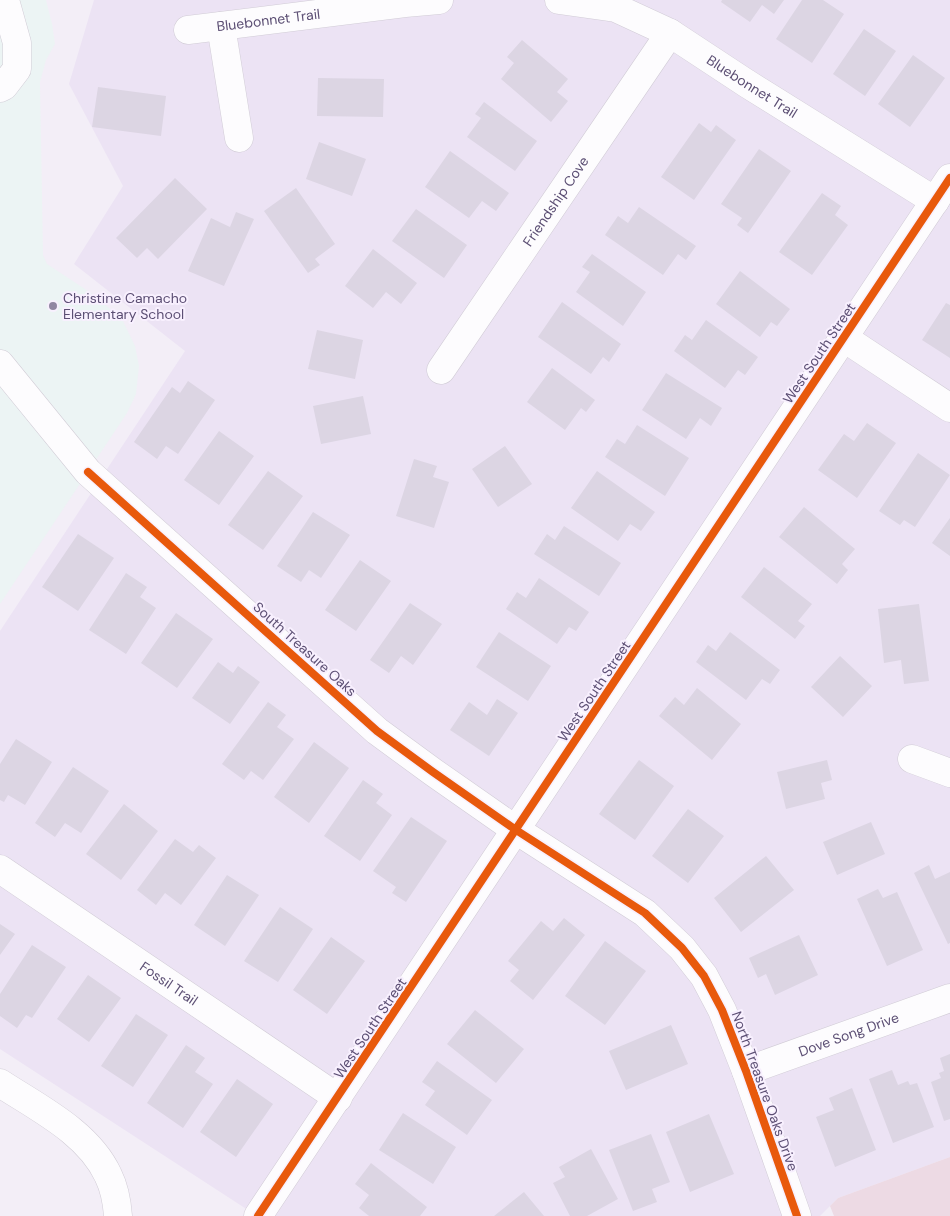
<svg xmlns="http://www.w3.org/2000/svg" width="950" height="1216" viewBox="0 0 950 1216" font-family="'DM Sans',sans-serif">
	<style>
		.residential { fill: #ece3f4 }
		.education { fill: #ecf4f4 }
		.green { fill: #eddae4 }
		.building { fill: #dcd5e3 }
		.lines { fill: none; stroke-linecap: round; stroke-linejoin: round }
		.minor-casing { stroke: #d1ccd6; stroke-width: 29 }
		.minor { stroke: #fdfcfe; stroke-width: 28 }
		.cycleway-casing { stroke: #f8f0fe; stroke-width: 11 }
		.cycleway { stroke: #e8590c; stroke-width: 8 }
		.poi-dot { fill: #9187a2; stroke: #f8f0fe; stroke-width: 2 }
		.labels { text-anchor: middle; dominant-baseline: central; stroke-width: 4; stroke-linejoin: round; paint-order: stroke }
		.street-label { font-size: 14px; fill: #5c4f74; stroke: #f8f0fe }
		.poi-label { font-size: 14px; fill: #5c4f74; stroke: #f8f0fe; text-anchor: start }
	</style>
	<rect width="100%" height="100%" fill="#f3eef7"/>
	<path class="residential" d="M 94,0 L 950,0 L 950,1157 L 838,1198 L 820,1216 L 257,1216 L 0,1049 L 0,631 L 185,351 L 74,264 L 123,186 L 69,84 Z"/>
	<path class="education" d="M 0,0 L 46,0 L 52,24 L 55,44 L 46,60 L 40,82 L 43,255 L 47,264 L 91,293 L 122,319 L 135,346 L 139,366 L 136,394 L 127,413 L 0,604 Z"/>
	<path class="green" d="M 950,1157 L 950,1216 L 834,1216 L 830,1206 L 838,1198 Z"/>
	<path class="building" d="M 722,0 L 784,0 L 774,14 L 762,5 L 750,22 L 721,2 Z
		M 802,0 L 823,0 L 844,14 L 812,63 L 776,39 Z
		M 864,29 L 896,51 L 865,96 L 833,74 Z
		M 522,40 L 568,79 L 557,92 L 568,101 L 551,122 L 501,79 L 514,63 L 507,57 Z
		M 913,55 L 945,78 L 910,127 L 878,104 Z
		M 318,78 L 384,79 L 383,117 L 317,116 Z
		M 98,87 L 166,96 L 161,136 L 92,127 Z
		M 484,102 L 537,141 L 515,171 L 467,137 L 481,118 L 475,114 Z
		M 699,123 L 711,132 L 716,125 L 736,140 L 694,200 L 661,177 Z
		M 319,142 L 366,159 L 352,196 L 306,179 Z
		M 759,149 L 791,171 L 748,233 L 737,225 L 742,218 L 721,204 Z
		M 450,151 L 509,193 L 496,211 L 482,201 L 469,218 L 425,187 Z
		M 175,178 L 207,209 L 158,259 L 147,248 L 137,258 L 116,238 Z
		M 296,188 L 335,244 L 315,259 L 320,265 L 308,273 L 264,211 Z
		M 822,193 L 841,206 L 835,215 L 848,225 L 812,275 L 779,252 Z
		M 639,207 L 696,246 L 686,260 L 678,254 L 663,275 L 605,235 L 618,216 L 628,223 Z
		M 416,209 L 467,245 L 444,278 L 392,241 Z
		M 236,212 L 254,219 L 224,286 L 188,271 L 211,218 L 230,227 Z
		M 373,249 L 417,283 L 401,304 L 386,292 L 373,308 L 345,286 Z
		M 592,254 L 646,292 L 623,326 L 576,292 L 590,272 L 582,267 Z
		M 740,271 L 790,309 L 777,326 L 771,322 L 760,337 L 716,304 Z
		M 562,302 L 621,344 L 609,362 L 603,357 L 591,374 L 538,337 Z
		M 946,303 L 950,305 L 950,358 L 922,340 Z
		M 706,320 L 758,357 L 745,375 L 738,370 L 725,388 L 674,351 L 685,335 L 692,340 Z
		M 317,330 L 363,340 L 355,379 L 308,369 Z
		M 552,368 L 595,400 L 586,412 L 581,408 L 565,430 L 527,402 Z
		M 666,373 L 722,408 L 711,426 L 700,418 L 686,439 L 642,410 Z
		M 188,381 L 215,400 L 178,454 L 166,446 L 157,459 L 134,442 L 172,387 L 180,393 Z
		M 363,396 L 371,434 L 321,444 L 313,406 Z
		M 867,423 L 896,443 L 857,498 L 818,470 L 844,434 L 854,441 Z
		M 637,425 L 689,458 L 665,496 L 605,457 L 617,439 L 625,444 Z
		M 219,431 L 254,456 L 219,505 L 184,480 Z
		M 505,446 L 532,484 L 498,507 L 472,469 Z
		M 918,453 L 950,475 L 915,527 L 904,520 L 900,525 L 879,511 Z
		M 414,459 L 437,466 L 433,477 L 449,482 L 434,528 L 396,516 Z
		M 268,471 L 303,496 L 263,550 L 228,525 Z
		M 597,471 L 655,512 L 641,531 L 630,524 L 618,541 L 571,508 Z
		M 804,507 L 855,549 L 842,564 L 848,570 L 837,584 L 779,537 Z
		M 313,512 L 350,535 L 321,578 L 309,570 L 301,582 L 277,566 Z
		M 950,518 L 950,556 L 932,543 Z
		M 564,526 L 621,563 L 599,596 L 534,554 L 547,534 L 555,540 Z
		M 78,534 L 114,558 L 78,611 L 42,587 Z
		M 360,560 L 391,581 L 356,631 L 325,610 Z
		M 764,567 L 812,604 L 798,621 L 805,626 L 795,639 L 741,597 Z
		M 126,573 L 147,587 L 140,597 L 156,608 L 126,654 L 89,630 Z
		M 539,578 L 589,612 L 576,631 L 569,627 L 557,644 L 506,609 L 517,592 L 526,598 Z
		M 410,603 L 442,624 L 413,665 L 401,656 L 389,673 L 370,660 Z
		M 919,604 L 929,681 L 904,684 L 901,660 L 884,663 L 878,609 Z
		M 176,613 L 213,639 L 177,688 L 141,663 Z
		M 499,632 L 551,666 L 528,701 L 476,667 Z
		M 730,632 L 780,670 L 770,684 L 762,679 L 746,700 L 696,662 L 708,645 L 716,651 Z
		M 840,656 L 872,686 L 843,717 L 811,687 Z
		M 218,662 L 233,673 L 238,666 L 260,682 L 230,724 L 192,698 Z
		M 697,688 L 741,724 L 712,760 L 659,716 L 675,697 L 684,705 Z
		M 497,699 L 518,713 L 489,756 L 450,730 L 469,702 L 487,715 Z
		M 268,702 L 286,715 L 277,727 L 294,739 L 263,780 L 251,771 L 244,780 L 222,764 Z
		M 16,739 L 52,762 L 25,805 L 8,795 L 4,802 L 0,800 L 0,764 Z
		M 314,742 L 349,768 L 309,823 L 274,797 Z
		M 639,760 L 674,786 L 635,840 L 599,814 Z
		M 827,760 L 832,780 L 821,783 L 825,799 L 786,809 L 777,772 Z
		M 73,767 L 109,791 L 81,833 L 65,823 L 55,837 L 35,823 Z
		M 363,780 L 383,794 L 376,803 L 392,815 L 360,861 L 324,836 Z
		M 124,804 L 158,831 L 121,880 L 86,854 Z
		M 688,809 L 724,836 L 688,883 L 652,856 Z
		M 411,817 L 447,841 L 406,902 L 392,893 L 396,887 L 373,871 Z
		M 871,822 L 885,854 L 837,875 L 823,842 Z
		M 175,839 L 193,852 L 199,845 L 216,858 L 181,905 L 165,893 L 156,905 L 137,890 Z
		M 766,856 L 794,890 L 741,932 L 714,898 Z
		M 929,865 L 935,879 L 950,872 L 950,943 L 948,944 L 914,873 Z
		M 227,875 L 259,895 L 225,946 L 194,925 Z
		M 878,889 L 883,898 L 897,892 L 923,950 L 887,966 L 857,899 Z
		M 280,907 L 313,929 L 278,982 L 244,961 Z
		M 564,918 L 585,935 L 533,1000 L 510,981 L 519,970 L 508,961 L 541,921 L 553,931 Z
		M 0,924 L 15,934 L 0,955 Z
		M 799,935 L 818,975 L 775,995 L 766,974 L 758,978 L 749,958 Z
		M 331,937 L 365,961 L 327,1014 L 293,990 Z
		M 605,941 L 646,971 L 605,1025 L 565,996 Z
		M 32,945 L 66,967 L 32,1018 L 26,1015 L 17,1028 L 0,1016 L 0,994 Z
		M 88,975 L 121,998 L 89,1042 L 57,1019 Z
		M 475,1010 L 524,1049 L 496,1083 L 447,1044 Z
		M 136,1014 L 168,1035 L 133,1087 L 101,1066 Z
		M 671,1025 L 688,1064 L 626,1090 L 609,1051 Z
		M 186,1045 L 205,1058 L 195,1072 L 213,1084 L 183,1128 L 147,1103 Z
		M 950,1054 L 950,1119 L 944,1121 L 931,1082 L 941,1078 L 939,1073 L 944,1071 L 940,1058 Z
		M 437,1061 L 492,1100 L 467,1135 L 425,1105 L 435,1091 L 422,1082 Z
		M 892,1070 L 898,1085 L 908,1081 L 910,1085 L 917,1083 L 934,1127 L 893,1143 L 869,1079 Z
		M 237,1079 L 273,1104 L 236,1157 L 200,1132 Z
		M 852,1088 L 876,1150 L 835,1167 L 816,1117 L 834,1110 L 829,1098 Z
		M 403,1113 L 456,1147 L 433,1184 L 379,1150 Z
		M 709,1114 L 734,1174 L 690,1192 L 666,1132 Z
		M 651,1134 L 670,1182 L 652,1189 L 657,1202 L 633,1211 L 609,1150 Z
		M 591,1149 L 618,1199 L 587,1216 L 570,1216 L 553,1183 L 565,1177 L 559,1167 Z
		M 371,1163 L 427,1207 L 420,1216 L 369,1216 L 359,1208 L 369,1195 L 355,1184 Z
		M 524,1192 L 544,1216 L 494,1216 Z"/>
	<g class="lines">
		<defs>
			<g id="minor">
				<path id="s1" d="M 559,0 L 616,8 L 670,33 L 746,83 L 935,201"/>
				<path d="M 221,26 L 239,138"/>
				<path id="s2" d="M 188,30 L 405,3 L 439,0"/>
				<path d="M 0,88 L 4,86 L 17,69 L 17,43 L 5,0"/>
				<path d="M 844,338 L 950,408"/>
				<path d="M 0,364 L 88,472 L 377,731 L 433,772 L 516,830 L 645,913 L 682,948 L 704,976 L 722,1010 L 746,1071 L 797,1216"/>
				<path id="s3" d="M 441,370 L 670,33"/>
				<path d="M 912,759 L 950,773"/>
				<path id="s4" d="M 0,869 L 338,1098"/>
				<path id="s5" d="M 746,1071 L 950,998"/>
				<path d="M 0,1083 C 38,1108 88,1132 108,1175 C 114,1187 117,1202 118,1216"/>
				<path d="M 258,1216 L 950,178"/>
			</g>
		</defs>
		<use href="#minor" class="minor-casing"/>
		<use href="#minor" class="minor"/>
		<defs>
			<path id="cycleway" d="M 88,472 L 377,731 L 433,772 L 516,830 L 645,913 L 682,948 L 704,976 L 722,1010 L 746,1071 L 797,1216
				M 258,1216 L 950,178"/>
		</defs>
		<use href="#cycleway" class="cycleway-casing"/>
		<use href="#cycleway" class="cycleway"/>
	</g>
	<circle class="poi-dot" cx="53" cy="306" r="5"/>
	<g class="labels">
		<g class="street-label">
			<text stroke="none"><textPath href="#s2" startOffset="81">Bluebonnet Trail</textPath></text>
			<text stroke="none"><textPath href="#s1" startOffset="215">Bluebonnet Trail</textPath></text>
			<text stroke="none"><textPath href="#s3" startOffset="204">Friendship Cove</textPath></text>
			<text transform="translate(819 353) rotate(-56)">West South Street</text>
			<text transform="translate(305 649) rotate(42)">South Treasure Oaks</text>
			<text transform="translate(594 691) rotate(-56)">West South Street</text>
			<text stroke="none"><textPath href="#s4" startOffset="204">Fossil Trail</textPath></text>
			<text transform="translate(370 1028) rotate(-56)">West South Street</text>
			<text stroke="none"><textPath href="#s5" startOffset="109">Dove Song Drive</textPath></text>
			<text transform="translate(765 1091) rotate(70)">North Treasure Oaks Drive</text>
		</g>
		<g class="poi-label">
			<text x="63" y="298">Christine Camacho<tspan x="63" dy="16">Elementary School</tspan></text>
		</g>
	</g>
</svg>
